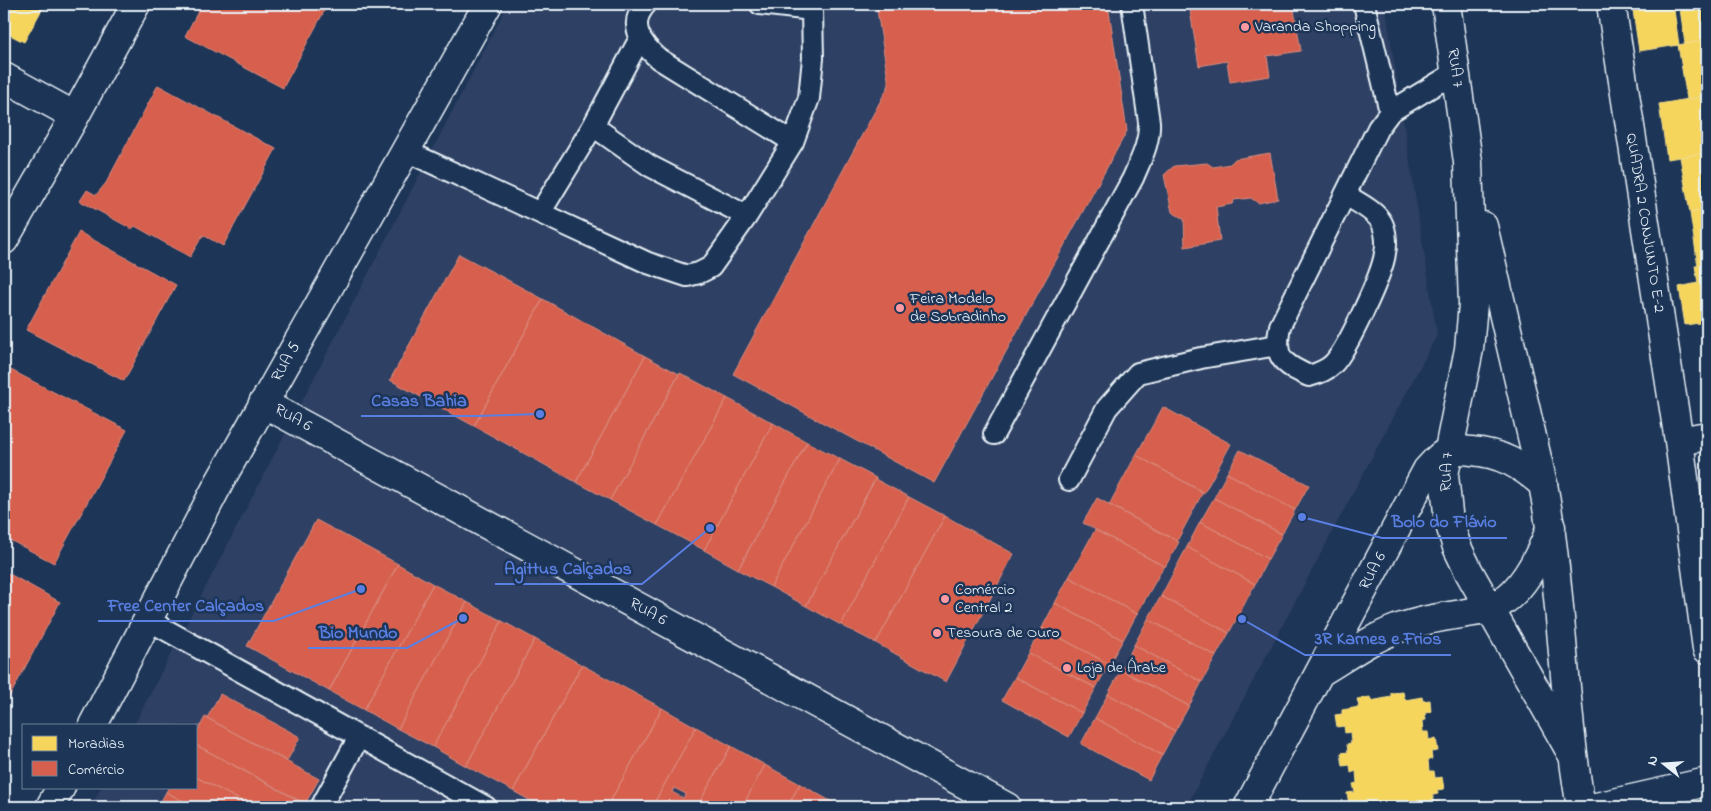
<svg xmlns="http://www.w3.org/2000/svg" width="1711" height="811" viewBox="0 0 1711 811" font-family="'Indie Flower',sans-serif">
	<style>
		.built { fill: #2f4164 }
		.homes { fill: #f6d55c; stroke: #f2dd8b }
		.shops { fill: #d6604d; stroke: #db8c80; fill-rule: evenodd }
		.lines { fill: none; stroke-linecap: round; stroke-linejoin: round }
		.service-casing { stroke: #e8f1f8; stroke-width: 24 }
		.minor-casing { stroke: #e8f1f8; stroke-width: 31 }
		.tertiary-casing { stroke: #e8f1f8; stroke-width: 31 }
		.secondary-casing { stroke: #e8f1f8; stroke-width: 31 }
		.service { stroke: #1d3557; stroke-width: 20 }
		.minor { stroke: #1d3557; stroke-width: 28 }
		.tertiary { stroke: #1d3557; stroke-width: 28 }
		.secondary { stroke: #1d3557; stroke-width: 28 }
		.poi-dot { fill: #ff9aa2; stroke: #1d3557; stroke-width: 2 }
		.labels { text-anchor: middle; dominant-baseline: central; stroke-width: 5; stroke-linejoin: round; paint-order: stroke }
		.poi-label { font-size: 16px; fill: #e8f1f8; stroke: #1d3557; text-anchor: start }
		.street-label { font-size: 16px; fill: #e8f1f8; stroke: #1d3557 }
		.leader { fill: none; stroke: #5a7fe2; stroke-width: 2 }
		.callout-dot { fill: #5a7fe2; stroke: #1d3557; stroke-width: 2 }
		.callout-label { font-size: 18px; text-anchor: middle; font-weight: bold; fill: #5a7fe2; stroke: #1d3557; stroke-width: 5; stroke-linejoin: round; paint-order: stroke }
	</style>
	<rect width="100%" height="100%" fill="#1d3557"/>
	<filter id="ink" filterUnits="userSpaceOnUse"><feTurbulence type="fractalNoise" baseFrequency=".02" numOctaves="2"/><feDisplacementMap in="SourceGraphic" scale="10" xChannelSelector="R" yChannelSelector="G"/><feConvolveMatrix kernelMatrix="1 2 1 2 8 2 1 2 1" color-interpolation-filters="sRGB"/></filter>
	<g filter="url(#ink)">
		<path class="built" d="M 508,4 L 1385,4 L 1437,335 L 1186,807 L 91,807 L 101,787 L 196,787 L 196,725 L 134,725 Z"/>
		<path class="homes" d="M 4,4 L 45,4 L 24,42 L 4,32 Z
			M 1632,4 L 1707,4 L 1707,40 L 1685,44 L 1680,9 L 1674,10 L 1679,45 L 1639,51 Z
			M 1707,40 L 1707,96 L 1687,99 L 1678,45 Z
			M 1707,96 L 1707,153 L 1667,159 L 1659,104 Z
			M 1707,153 L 1707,210 L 1690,213 L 1680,157 Z
			M 1707,210 L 1707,265 L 1698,266 L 1690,213 Z
			M 1707,265 L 1707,322 L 1685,325 L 1679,287 L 1698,283 L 1695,266 Z
			M 1403,692 L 1405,700 L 1422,697 L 1423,701 L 1430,700 L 1431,712 L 1425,713 L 1426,720 L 1422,721 L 1423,732 L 1428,732 L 1429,740 L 1436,738 L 1438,751 L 1431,752 L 1432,759 L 1428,760 L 1429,771 L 1434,771 L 1435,778 L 1442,777 L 1444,789 L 1437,790 L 1438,794 L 1433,795 L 1434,802 L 1439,801 L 1439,805 L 1446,803 L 1447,807 L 1357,807 L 1356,803 L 1349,804 L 1347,793 L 1355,792 L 1353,784 L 1357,783 L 1356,771 L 1351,773 L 1350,765 L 1343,766 L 1341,753 L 1348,752 L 1347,744 L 1351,743 L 1350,732 L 1345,733 L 1344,726 L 1337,727 L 1335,715 L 1342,714 L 1342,710 L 1359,707 L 1357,699 L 1370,697 L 1371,701 L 1391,697 L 1391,693 Z"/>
		<path class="shops" d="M 202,4 L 328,4 L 283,88 L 185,36 Z
			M 876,4 L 1108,4 L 1127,131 L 934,483 L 733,374 L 889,85 Z
			M 1189,4 L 1293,4 L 1301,51 L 1267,56 L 1270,76 L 1230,82 L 1227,61 L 1199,66 Z
			M 158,85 L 276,149 L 223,246 L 203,235 L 190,257 L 135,226 L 132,229 L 80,201 L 87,190 L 96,195 L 106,183 Z
			M 1270,153 L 1278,199 L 1258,203 L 1251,198 L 1234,200 L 1232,204 L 1216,207 L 1220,241 L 1185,247 L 1184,219 L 1172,212 L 1164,175 L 1174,166 L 1207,163 L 1213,167 L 1230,164 L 1235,159 Z
			M 79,232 L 176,285 L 124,381 L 26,330 Z
			M 459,254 L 543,299 L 474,426 L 390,380 Z
			M 543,299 L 645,356 L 576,482 L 474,426 Z
			M 645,356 L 679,374 L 610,500 L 576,482 Z
			M 11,370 L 127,430 L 54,563 L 4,537 L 4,382 Z
			M 680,373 L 727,398 L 657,525 L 610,500 Z
			M 727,398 L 773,423 L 704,550 L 657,525 Z
			M 1163,407 L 1231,444 L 1204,493 L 1136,455 Z
			M 773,423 L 807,442 L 738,569 L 704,550 Z
			M 807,442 L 840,459 L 771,587 L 738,570 Z
			M 1240,450 L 1309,485 L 1295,510 L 1227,473 Z
			M 1136,455 L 1203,492 L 1177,541 L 1109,505 Z
			M 840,459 L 876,478 L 806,606 L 771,587 Z
			M 1227,473 L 1295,510 L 1282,534 L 1214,498 Z
			M 875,479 L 909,497 L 841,625 L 806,606 Z
			M 909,497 L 945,516 L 876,643 L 841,625 Z
			M 1097,498 L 1179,542 L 1165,567 L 1083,523 Z
			M 1214,498 L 1282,534 L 1268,559 L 1200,522 Z
			M 945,516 L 1014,554 L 946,682 L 876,643 Z
			M 316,520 L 398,564 L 329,691 L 247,646 Z
			M 1200,522 L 1268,559 L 1255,584 L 1187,547 Z
			M 1095,530 L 1164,566 L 1137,614 L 1069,577 Z
			M 1187,547 L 1255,584 L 1229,633 L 1161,596 Z
			M 398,564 L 433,584 L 364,710 L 329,691 Z
			M 4,571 L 60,602 L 4,707 Z
			M 1069,577 L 1137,614 L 1123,640 L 1055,603 Z
			M 433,584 L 467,602 L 398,729 L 364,710 Z
			M 1161,596 L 1229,633 L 1216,656 L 1148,619 Z
			M 467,602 L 502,621 L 433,747 L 398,729 Z
			M 1055,603 L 1123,640 L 1109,664 L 1042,628 Z
			M 1148,619 L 1216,656 L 1202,682 L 1134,645 Z
			M 502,621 L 535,639 L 466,766 L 433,747 Z
			M 1042,628 L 1109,664 L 1096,688 L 1028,653 Z
			M 535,639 L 582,665 L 513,791 L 466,766 Z
			M 1134,645 L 1202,682 L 1189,706 L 1121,670 Z
			M 1028,653 L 1096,688 L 1082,713 L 1015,677 Z
			M 582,665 L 662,708 L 607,807 L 542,807 L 513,791 Z
			M 1121,670 L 1189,706 L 1175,731 L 1108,694 Z
			M 1015,677 L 1082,713 L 1069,737 L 1002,700 Z
			M 220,694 L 300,737 L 287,761 L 207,718 Z
			M 1108,694 L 1175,731 L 1162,755 L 1095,718 Z
			M 662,708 L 696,727 L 652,807 L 607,807 Z
			M 205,717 L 319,779 L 305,804 L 196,745 L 196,734 Z
			M 1095,718 L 1162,755 L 1149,780 L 1081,744 Z
			M 696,727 L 731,746 L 697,807 L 652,807 ZM 674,788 L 686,794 L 683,798 L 672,792 Z
			M 196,745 L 273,786 L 304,803 L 301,807 L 253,807 L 196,777 Z
			M 731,746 L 765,765 L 742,807 L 697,807 Z
			M 765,765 L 800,784 L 787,807 L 742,807 Z
			M 196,777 L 253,807 L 194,807 L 166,792 L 169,787 L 196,787 Z
			M 800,784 L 834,803 L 831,807 L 787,807 Z
			M 166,792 L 194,807 L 158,807 Z"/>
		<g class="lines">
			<defs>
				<path id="service" d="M 646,4 C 627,24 641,44 659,59 L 793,142
					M 1364,4 L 1390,112
					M 593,126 L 639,40
					M 404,150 L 648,263 L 687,276 L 699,273 L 711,267 L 747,216 L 793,142 L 809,98 L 813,58 L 812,10 L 760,4
					M 1346,195 C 1357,202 1376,211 1382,223 C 1386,231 1387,244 1385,253 C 1383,273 1347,350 1333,364 C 1326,371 1318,373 1309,376 C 1281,363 1274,358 1280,326 L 1378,128 L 1390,112 L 1456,72
					M 540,213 L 593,126 L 650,166 L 747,216
					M 994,434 L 1133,178 C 1141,159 1150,143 1149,122 L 1132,4
					M 1069,480 L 1107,408 L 1138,373 L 1201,358 L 1277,345
					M 148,620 L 486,807
					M 321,807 L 359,737"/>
				<path id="minor" d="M 1611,4 L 1679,441 L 1707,649
					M 4,77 L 75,116
					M 4,240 L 75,116 L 136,4
					M 263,403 L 1007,807
					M 1679,441 L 1707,436
					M 1596,807 L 1707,782"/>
				<path id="tertiary" d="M 1322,671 C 1347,656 1372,638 1399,628 C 1419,621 1441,617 1462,614 C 1470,612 1480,612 1488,609 C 1521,598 1540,556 1551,527
					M 93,725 L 220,481 L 488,4
					M 50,807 L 61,787
					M 1248,807 L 1427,470 C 1433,464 1439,455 1447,452 C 1454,449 1464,450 1471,451 C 1501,453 1521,465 1543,484"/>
				<path id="secondary" d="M 1446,4 L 1468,162 L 1473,304 L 1469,349 L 1444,475 L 1449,522 L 1457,547 L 1469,572 L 1572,754
					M 1483,226 L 1543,484 C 1563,591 1562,700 1581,807"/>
			</defs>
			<use href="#service" class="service-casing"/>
			<use href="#minor" class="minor-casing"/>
			<use href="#tertiary" class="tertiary-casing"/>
			<use href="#secondary" class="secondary-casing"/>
			<use href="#service" class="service"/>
			<use href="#minor" class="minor"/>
			<use href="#tertiary" class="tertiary"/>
			<use href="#secondary" class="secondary"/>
		</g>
	</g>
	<g class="poi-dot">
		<circle cx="1245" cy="27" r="5"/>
		<circle cx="900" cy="308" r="5"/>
		<circle cx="945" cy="599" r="5"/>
		<circle cx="937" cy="633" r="5"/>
		<circle cx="1067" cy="668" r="5"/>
	</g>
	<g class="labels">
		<g class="poi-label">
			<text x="1255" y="27">Varanda Shopping</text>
			<text x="910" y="299">Feira Modelo<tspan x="910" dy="18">de Sobradinho</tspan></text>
			<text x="955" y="590">Comércio<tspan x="955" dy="18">Central 2</tspan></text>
			<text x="947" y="633">Tesoura de Ouro</text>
			<text x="1077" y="668">Loja de Árabe</text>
		</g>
		<g class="street-label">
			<text transform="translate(1455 68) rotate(82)">RUA 7</text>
			<text transform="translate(1645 223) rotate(81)">QUADRA 2 CONJUNTO E-2</text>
			<text transform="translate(286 362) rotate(-61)">RUA 5</text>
			<text transform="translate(293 418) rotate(29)">RUA 6</text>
			<text transform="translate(1447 472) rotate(-87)">RUA 7</text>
			<text transform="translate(1373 571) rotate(-62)">RUA 6</text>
			<text transform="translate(648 612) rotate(29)">RUA 6</text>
		</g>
	</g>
	<path class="leader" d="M540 414L477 416H361M1302 517L1382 538H1507M710 528L642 584H495M361 589L274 621H98M463 618L407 648H308M1242 619L1305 655H1451"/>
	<g class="callout-dot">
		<circle cx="540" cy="414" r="5"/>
		<circle cx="1302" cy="517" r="5"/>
		<circle cx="710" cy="528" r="5"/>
		<circle cx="361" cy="589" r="5"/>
		<circle cx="463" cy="618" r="5"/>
		<circle cx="1242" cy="619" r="5"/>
	</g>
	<g class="callout-label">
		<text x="419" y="406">Casas Bahia</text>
		<text x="1444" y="527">Bolo do Flávio</text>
		<text x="568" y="574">Agittus Calçados</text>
		<text x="186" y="611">Free Center Calçados</text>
		<text x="358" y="638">Bio Mundo</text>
		<text x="1378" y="644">3R Karnes e Frios</text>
	</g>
	<rect width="1711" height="811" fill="none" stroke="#1d3557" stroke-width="20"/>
	<rect x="10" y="10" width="1691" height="791" fill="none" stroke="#e8f1f8" stroke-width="2" filter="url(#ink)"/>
	<rect x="22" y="724" width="175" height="65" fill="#1d3557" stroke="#6e8097"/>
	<rect x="32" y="736" width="25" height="15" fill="#f6d55c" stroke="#6e8097"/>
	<text x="68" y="748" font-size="15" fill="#e8f1f8">Moradias</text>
	<rect x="32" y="761" width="25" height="15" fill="#d6604d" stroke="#6e8097"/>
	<text x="68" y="774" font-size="15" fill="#e8f1f8">Comércio</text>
	<g transform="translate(1664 764) rotate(287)" stroke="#1d3557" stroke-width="4" paint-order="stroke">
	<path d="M0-4L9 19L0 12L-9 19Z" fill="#e8f1f8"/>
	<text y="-8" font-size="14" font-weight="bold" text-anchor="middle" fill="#e8f1f8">N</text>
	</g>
</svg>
